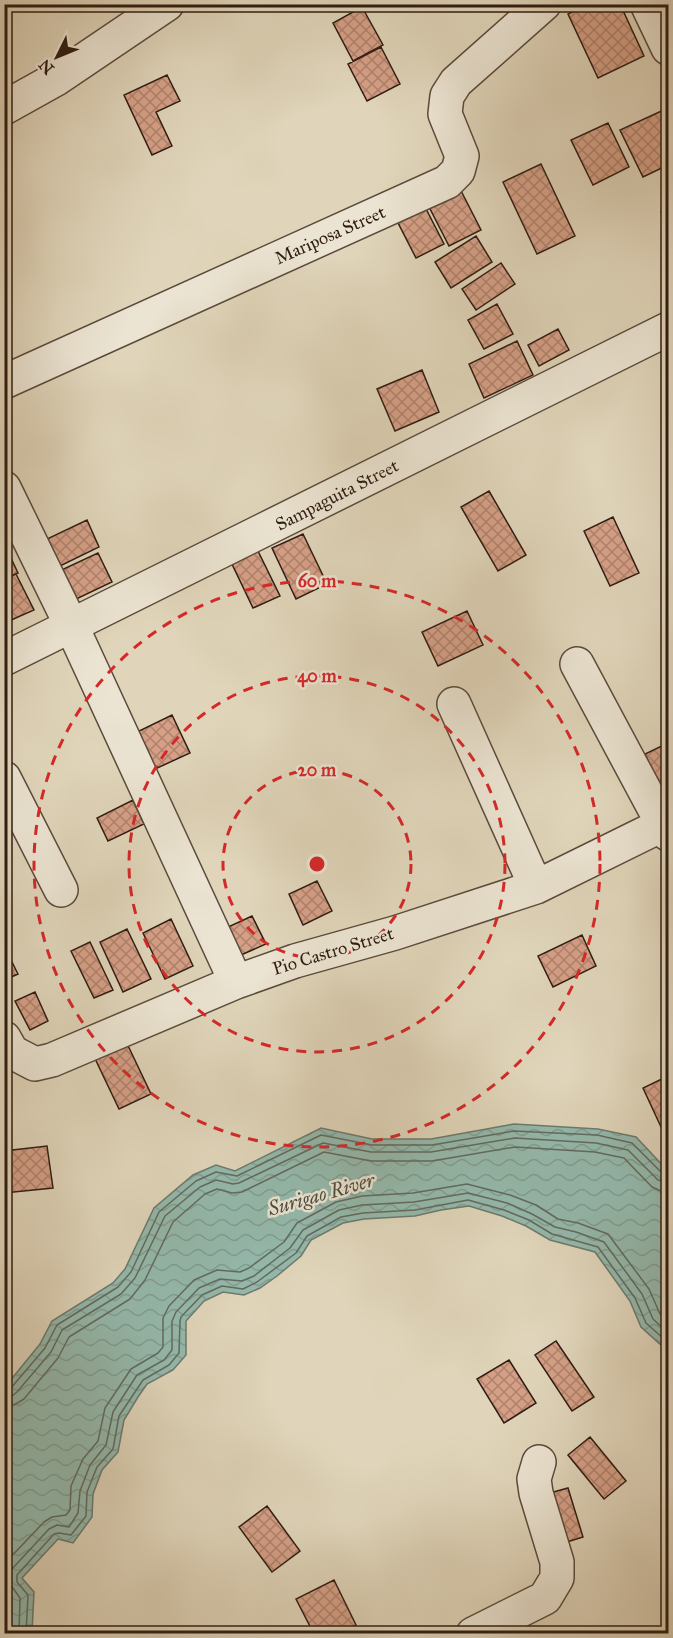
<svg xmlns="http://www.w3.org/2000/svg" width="673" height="1638" viewBox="0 0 673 1638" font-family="'IM FELL Great Primer',serif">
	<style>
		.water { fill: url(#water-waves); stroke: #6c7a6e; stroke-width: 1.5 }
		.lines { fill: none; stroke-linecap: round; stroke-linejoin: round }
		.shore { stroke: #626a5f; stroke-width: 1.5 }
		.building { fill: url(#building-cross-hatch); stroke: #2f1c12; stroke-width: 1.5 }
		.minor-casing { stroke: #5b4a3c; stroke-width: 36 }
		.minor { stroke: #ebe4d2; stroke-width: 33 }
		.ring { fill: none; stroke: #d62828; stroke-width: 3; stroke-dasharray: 10 8 }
		.labels { text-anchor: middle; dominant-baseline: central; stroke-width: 5; stroke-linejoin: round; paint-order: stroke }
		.street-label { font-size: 18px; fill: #2f1c12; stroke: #ebe4d2 }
		.water-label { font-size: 20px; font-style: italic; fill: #4d4b40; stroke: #ebe4d2 }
		.centre { fill: #d62828; stroke: #ebe4d2; stroke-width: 3 }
		.ring-label { font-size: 18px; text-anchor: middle; font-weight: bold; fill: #d62828; stroke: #ebe4d2; stroke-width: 5; stroke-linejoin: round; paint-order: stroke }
	</style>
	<defs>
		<pattern id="water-waves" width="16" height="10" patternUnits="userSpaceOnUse" patternTransform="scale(1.5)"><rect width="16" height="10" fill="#94b9ac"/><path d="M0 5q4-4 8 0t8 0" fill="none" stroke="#809e93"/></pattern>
		<pattern id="building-cross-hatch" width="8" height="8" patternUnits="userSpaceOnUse" patternTransform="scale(1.5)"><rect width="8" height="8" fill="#d6a087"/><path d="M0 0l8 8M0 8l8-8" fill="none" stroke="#ae826d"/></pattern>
	</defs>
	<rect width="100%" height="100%" fill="#e0d5ba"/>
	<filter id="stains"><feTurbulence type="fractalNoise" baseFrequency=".00333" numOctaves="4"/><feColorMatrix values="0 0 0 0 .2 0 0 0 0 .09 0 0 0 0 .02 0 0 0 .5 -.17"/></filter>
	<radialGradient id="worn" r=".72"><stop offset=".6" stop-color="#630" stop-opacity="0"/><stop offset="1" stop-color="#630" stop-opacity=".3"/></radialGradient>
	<path class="water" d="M 514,1124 L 598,1129 L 636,1137 L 668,1171 L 668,1348 L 661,1345 L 641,1327 L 630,1301 L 595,1252 L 550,1240 L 526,1226 L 502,1216 L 469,1206 L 441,1210 L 415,1216 L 364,1219 L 343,1223 L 311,1240 L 301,1256 L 277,1276 L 260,1288 L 244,1295 L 223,1292 L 204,1301 L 186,1321 L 186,1355 L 173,1370 L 147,1384 L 138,1397 L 124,1420 L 118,1452 L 102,1470 L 93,1494 L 92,1517 L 73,1543 L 58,1539 L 22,1578 L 34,1592 L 32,1633 L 5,1633 L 5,1387 L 40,1344 L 52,1321 L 113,1283 L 125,1269 L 154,1208 L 193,1175 L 216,1165 L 235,1171 L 321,1128 L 372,1139 L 431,1139 Z"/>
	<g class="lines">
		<path class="shore" d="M 4,1390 L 11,1388 L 45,1348 L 57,1325 L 118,1287 L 131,1272 L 159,1212 L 196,1181 L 216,1172 L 237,1176 L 321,1135 L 372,1145 L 432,1145 L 514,1131 L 597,1135 L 632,1143 L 662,1173 L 668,1175
			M 4,1397 L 12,1396 L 17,1392 L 51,1352 L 62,1330 L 121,1294 L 135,1278 L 165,1216 L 200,1187 L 216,1180 L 233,1184 L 239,1183 L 323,1143 L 371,1152 L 431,1152 L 515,1138 L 596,1143 L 628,1150 L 658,1180 L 668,1182
			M 4,1406 L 14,1405 L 24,1399 L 58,1358 L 69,1337 L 130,1299 L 145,1280 L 173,1222 L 205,1194 L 217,1189 L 232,1193 L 242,1192 L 324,1152 L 371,1161 L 432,1161 L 515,1147 L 595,1152 L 624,1158 L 652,1187 L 661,1191 L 668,1192
			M 4,1564 L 44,1522 L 52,1517 L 66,1515 L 70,1510 L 71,1486 L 83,1459 L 98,1441 L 105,1408 L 131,1369 L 158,1353 L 163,1347 L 163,1318 L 169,1306 L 194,1280 L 217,1270 L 240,1272 L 249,1268 L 284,1242 L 297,1223 L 336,1202 L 362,1196 L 413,1193 L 467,1184 L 510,1195 L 536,1205 L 558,1219 L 578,1223 L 608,1234 L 649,1289 L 660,1314 L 668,1321
			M 19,1634 L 20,1598 L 10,1584 L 9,1577 L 11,1570 L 49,1529 L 57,1525 L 69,1527 L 78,1513 L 80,1491 L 90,1465 L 106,1445 L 113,1412 L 137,1375 L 164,1360 L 172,1350 L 172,1321 L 176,1312 L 199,1288 L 220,1279 L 242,1281 L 254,1276 L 290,1248 L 303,1230 L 339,1210 L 362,1205 L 414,1202 L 468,1193 L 507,1203 L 532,1214 L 555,1227 L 576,1232 L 604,1242 L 642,1294 L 653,1319 L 668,1333
			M 26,1634 L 28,1595 L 17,1582 L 17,1575 L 54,1534 L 59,1533 L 71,1535 L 86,1516 L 87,1492 L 97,1467 L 113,1449 L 119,1416 L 143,1380 L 169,1365 L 179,1353 L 180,1321 L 181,1317 L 202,1295 L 222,1286 L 243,1289 L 257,1282 L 296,1253 L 307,1236 L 341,1217 L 363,1213 L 415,1210 L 468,1200 L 504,1210 L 529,1220 L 552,1234 L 598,1247 L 635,1298 L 646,1323 L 664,1339 L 668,1341"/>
	</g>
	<path class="building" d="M 588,4 L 620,4 L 644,56 L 598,78 L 568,14 Z
		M 362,7 L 383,45 L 353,61 L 333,23 Z
		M 381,47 L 400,84 L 367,101 L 348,64 Z
		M 167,75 L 180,101 L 156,112 L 172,146 L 152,155 L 124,95 Z
		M 668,108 L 668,165 L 643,177 L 620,130 Z
		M 608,123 L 629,167 L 593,185 L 571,140 Z
		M 541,164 L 575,236 L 537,254 L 503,182 Z
		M 456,181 L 481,230 L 449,246 L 424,197 Z
		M 422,201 L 444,244 L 416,258 L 394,215 Z
		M 668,208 L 668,227 L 661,212 Z
		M 476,236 L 492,262 L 451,288 L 435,262 Z
		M 501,263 L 515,284 L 476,310 L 462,289 Z
		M 497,304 L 513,334 L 484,349 L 468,320 Z
		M 558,329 L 569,350 L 539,366 L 528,345 Z
		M 517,341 L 533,375 L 484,398 L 469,364 Z
		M 422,370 L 439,412 L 395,431 L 377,389 Z
		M 489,491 L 526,555 L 498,571 L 461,507 Z
		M 613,517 L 639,573 L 610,586 L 584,531 Z
		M 87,520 L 99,547 L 60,566 L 47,539 Z
		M 303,534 L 327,584 L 296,599 L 272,548 Z
		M 4,543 L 18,573 L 4,579 Z
		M 257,549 L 280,596 L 253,608 L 231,562 Z
		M 98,553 L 112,582 L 72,601 L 57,572 Z
		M 16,574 L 34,610 L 9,621 L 4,612 L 4,579 Z
		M 467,611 L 483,645 L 438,666 L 422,632 Z
		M 172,715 L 190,753 L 155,769 L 137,732 Z
		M 668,743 L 668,788 L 662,791 L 645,754 Z
		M 133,800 L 144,824 L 108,841 L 97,818 Z
		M 317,881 L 332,911 L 303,925 L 289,894 Z
		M 252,916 L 266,944 L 241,955 L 228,927 Z
		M 171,919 L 193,966 L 165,979 L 143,933 Z
		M 127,929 L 151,979 L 123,992 L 100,942 Z
		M 582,935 L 596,966 L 553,987 L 538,956 Z
		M 90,942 L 113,990 L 94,998 L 71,951 Z
		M 4,946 L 18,974 L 4,980 Z
		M 35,992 L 48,1021 L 30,1030 L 15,1001 Z
		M 122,1033 L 151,1094 L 119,1109 L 90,1048 Z
		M 668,1076 L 668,1142 L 643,1088 Z
		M 47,1146 L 53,1188 L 4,1193 L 4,1151 Z
		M 556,1341 L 594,1397 L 572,1411 L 535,1355 Z
		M 509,1360 L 536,1403 L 504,1423 L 477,1379 Z
		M 590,1437 L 626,1481 L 604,1499 L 568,1455 Z
		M 568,1488 L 583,1537 L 554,1546 L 539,1496 Z
		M 267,1506 L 300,1551 L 272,1572 L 239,1527 Z
		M 334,1580 L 356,1625 L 339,1634 L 314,1634 L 296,1599 Z"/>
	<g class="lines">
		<defs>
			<path id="minor" d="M 647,4 L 668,48
				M 4,108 L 56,79 L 167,4
				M 4,382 L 447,182 L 458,171 L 462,156 L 445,114 L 447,96 L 456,82 L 544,4
				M 4,488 L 72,627 L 236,982
				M 4,659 L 668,329
				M 577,664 L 668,834
				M 454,704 L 536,887
				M 4,778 L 61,890
				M 4,1038 L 12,1052 L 35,1064 L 52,1060 L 236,982 L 295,961 L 395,933 L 536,887 L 668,822
				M 473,1634 L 545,1598 L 557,1578 L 557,1562 L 536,1493 L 534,1479 L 539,1462"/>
		</defs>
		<use href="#minor" class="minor-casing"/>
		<use href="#minor" class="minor"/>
	</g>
	<g class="ring">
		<circle cx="317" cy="864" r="94"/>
		<circle cx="317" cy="864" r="188"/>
		<circle cx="317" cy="864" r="283"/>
	</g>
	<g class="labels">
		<g class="street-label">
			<text transform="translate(330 235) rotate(-24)">Mariposa Street</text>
			<text transform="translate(337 495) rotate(-27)">Sampaguita Street</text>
			<text transform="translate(333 951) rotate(-17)">Pio Castro Street</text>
		</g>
		<g class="water-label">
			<text transform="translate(321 1194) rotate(-16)">Surigao River</text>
		</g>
	</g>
	<circle cx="317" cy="864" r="9" class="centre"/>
	<g class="ring-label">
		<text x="317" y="587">60 m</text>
		<text x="317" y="682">40 m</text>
		<text x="317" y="776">20 m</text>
	</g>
	<rect width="673" height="1638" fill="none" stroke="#e0d5ba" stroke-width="24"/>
	<rect x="6" y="6" width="661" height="1626" fill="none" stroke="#2f1c12" stroke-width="3"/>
	<rect x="12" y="12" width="649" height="1614" fill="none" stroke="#2f1c12" stroke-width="1.5"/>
	<g transform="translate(57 57) rotate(227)" stroke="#ebe4d2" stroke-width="4.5" paint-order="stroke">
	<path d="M0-4.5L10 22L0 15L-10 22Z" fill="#2f1c12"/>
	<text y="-9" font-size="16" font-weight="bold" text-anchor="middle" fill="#2f1c12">N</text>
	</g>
	<rect width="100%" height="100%" filter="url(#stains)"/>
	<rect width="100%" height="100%" fill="url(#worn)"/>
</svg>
